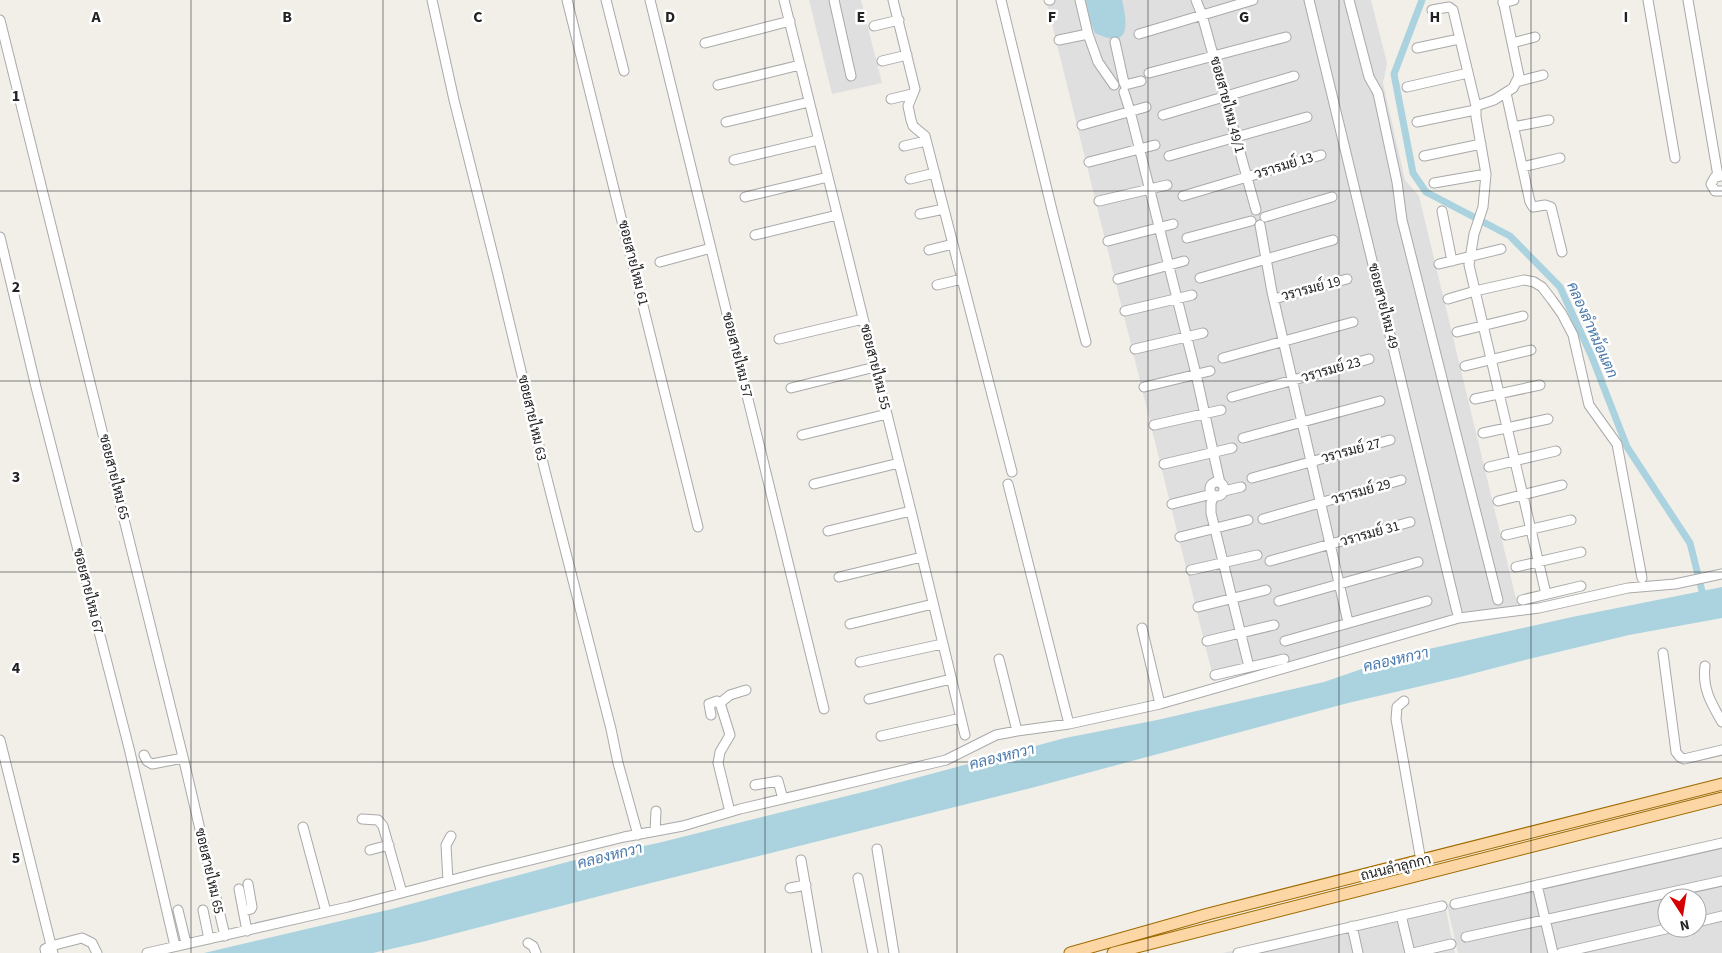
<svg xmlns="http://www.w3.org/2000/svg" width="1722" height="953" viewBox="0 0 1722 953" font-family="'Source Sans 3',Sarabun,sans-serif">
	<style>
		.residential { fill: #e0dfdf; fill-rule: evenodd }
		.water { fill: #aad3df }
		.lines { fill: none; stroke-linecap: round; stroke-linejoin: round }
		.canal { stroke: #aad3df; stroke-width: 7 }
		.minor-casing { stroke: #a9a9a9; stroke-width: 11 }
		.major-casing { stroke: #a06b00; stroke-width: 13 }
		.minor { stroke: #fff; stroke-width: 9 }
		.major { stroke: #fcd6a4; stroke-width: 11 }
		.grid { fill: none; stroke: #222; stroke-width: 1; stroke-opacity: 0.55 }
		.labels { text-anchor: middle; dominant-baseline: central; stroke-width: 5; stroke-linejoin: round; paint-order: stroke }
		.street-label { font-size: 14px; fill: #222; stroke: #fff }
		.water-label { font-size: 15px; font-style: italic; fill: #4a7aab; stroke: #fff }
		.grid-label { font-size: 16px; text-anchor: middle; font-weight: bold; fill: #222; stroke: #fff; stroke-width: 5; stroke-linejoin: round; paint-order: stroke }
	</style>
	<rect width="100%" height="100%" fill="#f2efe9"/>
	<path class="residential" d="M 809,0 L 861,0 L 882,83 L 832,94 Z
		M 1046,0 L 1371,0 L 1387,63 L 1383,83 L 1405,180 L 1419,196 L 1518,607 L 1214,681 Z
		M 1722,839 L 1722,953 L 1458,953 L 1447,905 ZM 1667,898 L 1697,898 L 1697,928 L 1667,928 Z
		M 1444,901 L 1455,953 L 1223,953 Z"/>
	<path class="water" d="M 1086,0 L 1122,0 C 1128,26 1130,50 1095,33 L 1090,21 Z
		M 1722,587 L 1722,618 L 1629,635 L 1533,658 L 1460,677 L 1348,703 L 1035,787 L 627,889 L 426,941 L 373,953 L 204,953 L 392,909 L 571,861 L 658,843 L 871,790 L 1065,738 L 1157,720 L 1324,682 L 1402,655 L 1572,617 Z"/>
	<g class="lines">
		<path class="canal" d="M 1422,0 L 1394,74 L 1413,173 L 1426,192 L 1510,236 L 1560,287 L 1592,357 L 1627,447 L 1690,543 L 1704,599"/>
		<defs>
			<path id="minor" d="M 432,0 L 454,100 L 497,271 L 545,471 L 611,729 L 618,763 L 638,835
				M 567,0 L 698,527
				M 606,0 L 624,71
				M 650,0 L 824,709
				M 784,0 L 911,511 L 965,735
				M 834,0 L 851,76
				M 893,0 L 915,89 L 908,106 L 911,120 L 913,126 L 925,136 L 1012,472
				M 1001,0 L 1052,210 L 1086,342
				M 1049,0 L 1050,0
				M 1080,0 L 1088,34 L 1098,62 L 1114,85
				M 1196,0 L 1202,15 L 1256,210
				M 1309,0 L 1457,612
				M 1349,0 L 1369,77 L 1378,93 L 1397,182 L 1402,220 L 1498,600
				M 1503,0 L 1519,76 L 1513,88 L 1494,100 L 1476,106 L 1476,117 L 1486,174 L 1483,207 L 1474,234 L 1469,265 L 1546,594
				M 1648,0 L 1675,158
				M 1688,0 L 1718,176
				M 1503,3 L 1514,0
				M 1432,10 L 1449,7 L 1453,10 L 1476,106
				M 0,20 L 184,761 L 225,936
				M 874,26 L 899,20
				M 1139,34 L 1253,0
				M 1059,40 L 1088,34
				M 1115,42 L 1124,83
				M 705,43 L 790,21
				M 1512,43 L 1535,37
				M 1417,48 L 1459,39
				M 882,61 L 907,55
				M 1149,73 L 1286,37
				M 1516,82 L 1543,75
				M 718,85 L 800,65
				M 1125,85 L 1141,81
				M 1407,87 L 1468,73
				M 1124,92 L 1130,111 L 1196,374 L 1220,483
				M 1506,93 L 1530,202 L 1533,207 L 1545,205 L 1551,207 L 1562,252
				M 891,99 L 912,94
				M 1163,115 L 1294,76
				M 726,122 L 809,102
				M 1417,122 L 1475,110
				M 1082,125 L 1146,107
				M 1513,127 L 1549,120
				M 904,146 L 926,141
				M 1169,156 L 1307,117
				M 1424,156 L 1481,144
				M 734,160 L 818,140
				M 1089,162 L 1155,145
				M 1522,167 L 1560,158
				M 1722,176 L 1715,177 L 1711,184 L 1715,191 L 1722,191
				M 910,179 L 935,173
				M 1434,183 L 1486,174
				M 1183,196 L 1321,155
				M 745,197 L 828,177
				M 1099,201 L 1167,185
				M 1442,211 L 1452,261
				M 920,214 L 944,209
				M 1265,217 L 1332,197
				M 1260,225 L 1272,292 L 1348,622
				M 755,235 L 837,215
				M 0,237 L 36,387 L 129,748 L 175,946
				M 1187,238 L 1251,221
				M 1108,241 L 1173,224
				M 929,250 L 953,244
				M 660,262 L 711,248
				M 1439,264 L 1501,249
				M 1200,278 L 1333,240
				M 1118,279 L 1184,261
				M 937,285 L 962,279
				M 1274,299 L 1347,279
				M 1448,299 L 1475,291 L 1524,280 L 1534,282 L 1542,287 L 1552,300 L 1562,314 L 1573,335 L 1589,405 L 1617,444 L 1642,578
				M 1125,311 L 1192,295
				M 1457,332 L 1523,316
				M 779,339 L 863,319
				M 1135,349 L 1203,333
				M 1223,358 L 1353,322
				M 1465,366 L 1531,350
				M 1144,387 L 1210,371
				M 791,388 L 875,367
				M 1232,397 L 1369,359
				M 1475,399 L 1540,385
				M 1154,425 L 1221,410
				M 1483,433 L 1548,419
				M 802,435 L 887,414
				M 1243,438 L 1380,401
				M 1164,464 L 1232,448
				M 1489,467 L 1556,451
				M 1252,478 L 1390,440
				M1210 489a7 7 0 1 1 14 0a7 7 0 1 1-14 0Z
				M 814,484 L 899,463
				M 1008,484 L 1069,724
				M 1224,491 L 1241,487
				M 1214,496 L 1211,503 L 1211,513 L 1249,667
				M 1498,501 L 1562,485
				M 1172,504 L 1212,494
				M 1263,519 L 1401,480
				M 828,531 L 911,511
				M 1506,535 L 1571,520
				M 1180,537 L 1248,520
				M 1270,561 L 1410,522
				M 1516,567 L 1581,552
				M 1191,570 L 1257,555
				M 839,577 L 922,557
				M 1522,600 L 1581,586
				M 1279,601 L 1418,562
				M 1198,607 L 1266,590
				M 850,624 L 933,604
				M 1142,628 L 1160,704
				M 1207,641 L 1274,625
				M 1285,641 L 1427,601
				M 1663,653 L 1676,752 L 1680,757 L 1684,759 L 1722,750
				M 999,659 L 1017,731
				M 860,662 L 942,644
				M 1705,666 C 1702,688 1711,703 1722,722
				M 1215,675 L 1284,659
				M 869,699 L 951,679
				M 1404,701 L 1397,707 L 1396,719 L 1421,861
				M 720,703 L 730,695 L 746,690
				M 711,715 L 709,704 L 717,701 L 720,703 L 730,735 L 720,752 L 718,763 L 730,812
				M 881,736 L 961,718
				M 0,740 L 53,953
				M 144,755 L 147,761 L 152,764 L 183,758
				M 755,785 L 778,781 L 783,799
				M 362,819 L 378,820 L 383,826 L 402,893
				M 303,827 L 326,912
				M 655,831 L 656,811
				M 877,849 L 894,953
				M 370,850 L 389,845
				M 801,860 L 817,953
				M 858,878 L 873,953
				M 448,881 L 446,845 L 451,836
				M 1537,885 L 1553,953
				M 790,888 L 806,885
				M 239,889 L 247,931
				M 1455,904 L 1722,843
				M 178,910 L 186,943
				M 203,910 L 209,939
				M 244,911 L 251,909 L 252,907 L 248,884
				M 1401,915 L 1410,953
				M 1697,922 L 1722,916
				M 1352,926 L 1358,953
				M 1466,937 L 1722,881
				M 528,943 L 533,946 L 536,953
				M 46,953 L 45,949 L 51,946 L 82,938 L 92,943 L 97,953
				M 147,953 L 348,907 L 486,871 L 624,837 L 683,826 L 740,809 L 946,760 L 996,735 L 1017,731 L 1069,724 L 1160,704 L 1459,618 L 1539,608 L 1628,588 L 1675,584 L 1722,574
				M 1238,953 L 1442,906
				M 1413,953 L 1451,944
				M 1561,953 L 1670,928"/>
			<path id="major" d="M 1070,953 L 1208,914 L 1722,784
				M 1113,953 L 1722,798"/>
		</defs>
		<use href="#minor" class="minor-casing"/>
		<use href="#major" class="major-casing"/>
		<use href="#minor" class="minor"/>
		<use href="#major" class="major"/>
	</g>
	<path class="grid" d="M 191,0 L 191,953M 383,0 L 383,953M 574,0 L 574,953M 765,0 L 765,953M 957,0 L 957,953M 1148,0 L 1148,953M 1339,0 L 1339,953M 1531,0 L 1531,953M 0,191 L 1722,191M 0,381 L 1722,381M 0,572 L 1722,572M 0,762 L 1722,762"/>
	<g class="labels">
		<g class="street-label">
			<text transform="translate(1227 105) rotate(75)">ซอยสายไหม 49/1</text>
			<text transform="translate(1284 166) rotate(-17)">วรารมย์ 13</text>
			<text transform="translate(633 263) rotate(76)">ซอยสายไหม 61</text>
			<text transform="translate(1311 289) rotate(-15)">วรารมย์ 19</text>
			<text transform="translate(1383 306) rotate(76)">ซอยสายไหม 49</text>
			<text transform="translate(737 355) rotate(76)">ซอยสายไหม 57</text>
			<text transform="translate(875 367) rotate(76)">ซอยสายไหม 55</text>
			<text transform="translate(1331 370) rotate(-16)">วรารมย์ 23</text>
			<text transform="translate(532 418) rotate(77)">ซอยสายไหม 63</text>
			<text transform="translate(1351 451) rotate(-15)">วรารมย์ 27</text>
			<text transform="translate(114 477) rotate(76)">ซอยสายไหม 65</text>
			<text transform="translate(1361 492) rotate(-16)">วรารมย์ 29</text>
			<text transform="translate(1370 534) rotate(-16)">วรารมย์ 31</text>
			<text transform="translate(88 591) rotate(76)">ซอยสายไหม 67</text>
			<text transform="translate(1396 868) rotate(-14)">ถนนลำลูกกา</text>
			<text transform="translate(209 871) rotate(77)">ซอยสายไหม 65</text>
		</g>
		<g class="water-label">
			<text transform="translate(1592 330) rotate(66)">คลองลำหม้อแตก</text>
			<text transform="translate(1396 660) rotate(-13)">คลองหกวา</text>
			<text transform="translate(1002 757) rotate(-14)">คลองหกวา</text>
			<text transform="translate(610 856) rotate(-14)">คลองหกวา</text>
		</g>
	</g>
	<g class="grid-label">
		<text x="96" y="22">A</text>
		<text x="287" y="22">B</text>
		<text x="478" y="22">C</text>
		<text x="670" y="22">D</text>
		<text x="861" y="22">E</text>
		<text x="1052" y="22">F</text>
		<text x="1244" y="22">G</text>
		<text x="1435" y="22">H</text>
		<text x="1626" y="22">I</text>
		<text x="16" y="101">1</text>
		<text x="16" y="292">2</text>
		<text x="16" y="482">3</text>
		<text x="16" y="673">4</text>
		<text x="16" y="863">5</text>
	</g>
	<g transform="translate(1682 913) rotate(168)"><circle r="24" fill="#ffffff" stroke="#a7a7a7"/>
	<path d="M0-4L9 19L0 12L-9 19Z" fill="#d40000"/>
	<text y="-8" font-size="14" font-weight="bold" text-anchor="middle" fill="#222222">N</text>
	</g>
</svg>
